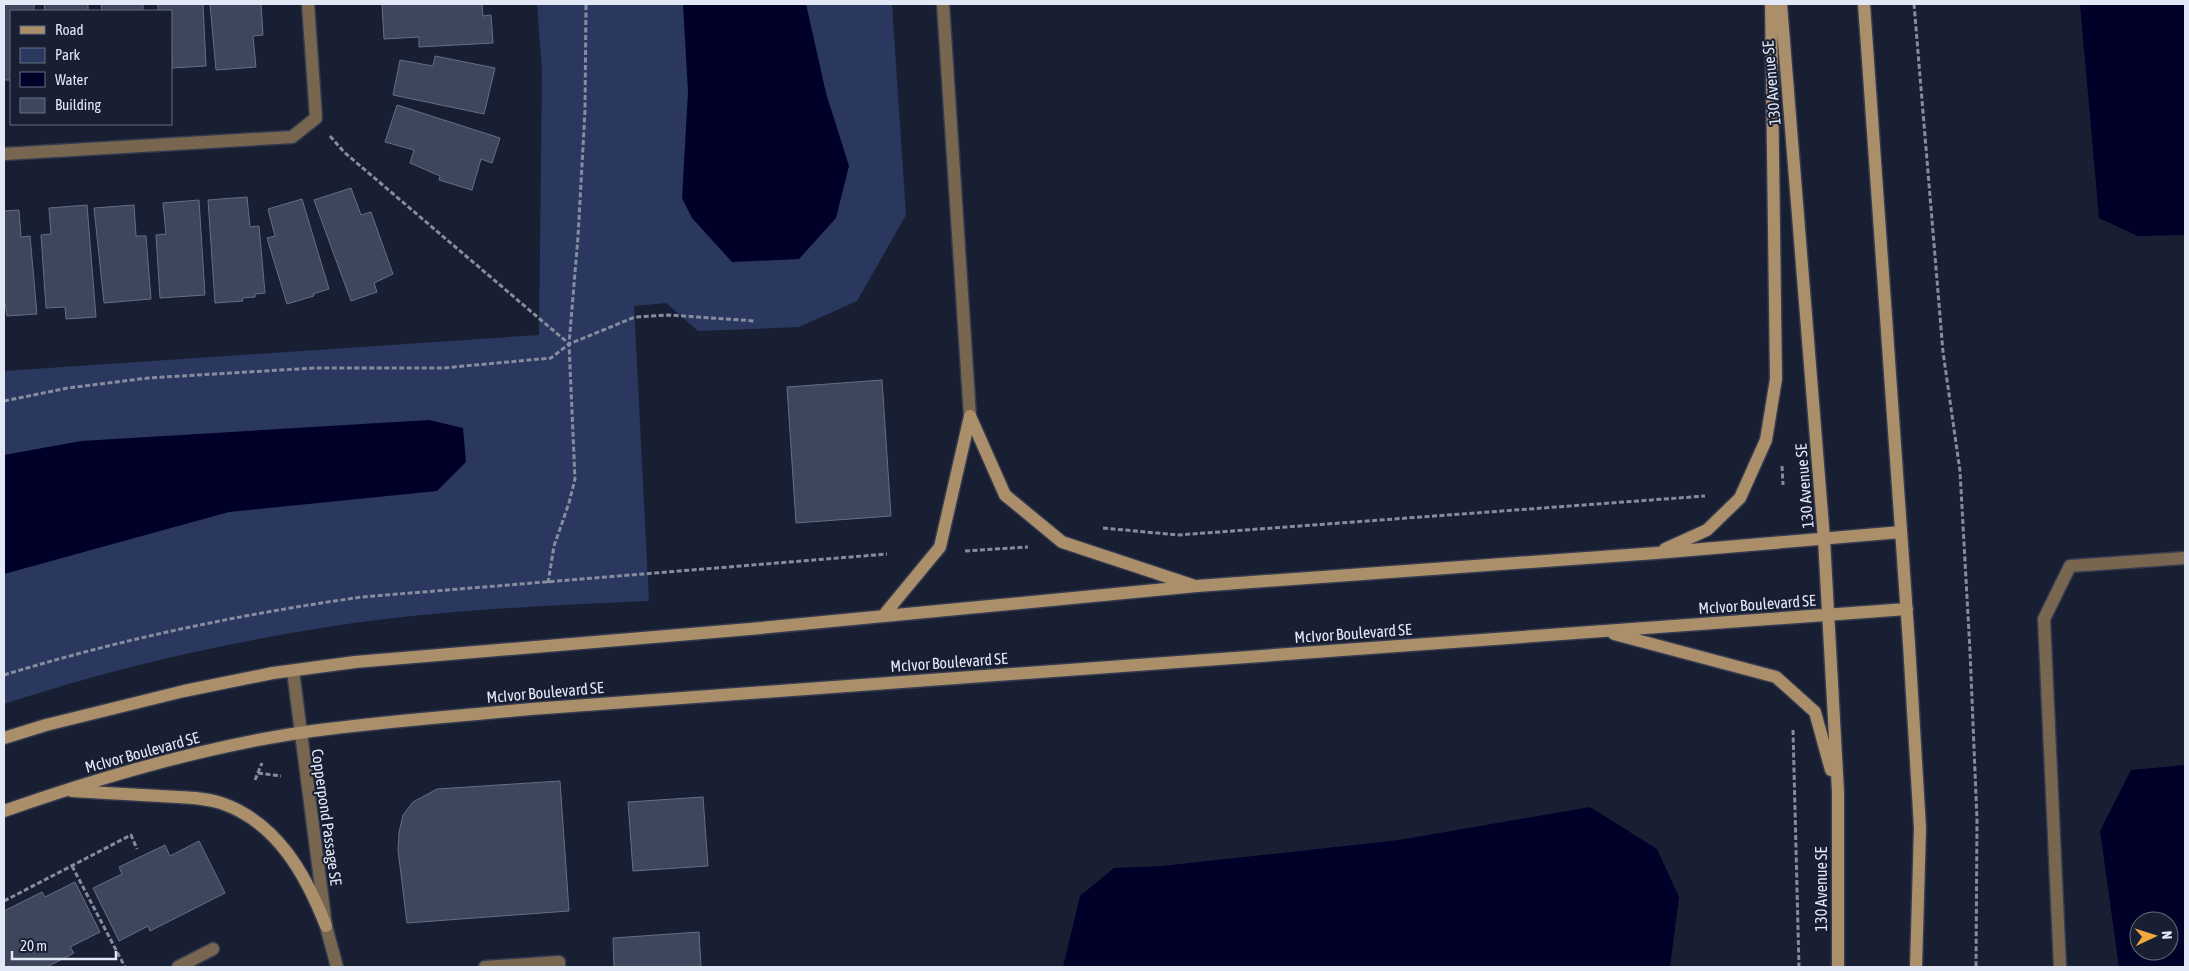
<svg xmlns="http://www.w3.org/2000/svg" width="2189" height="971" viewBox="0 0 2189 971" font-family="'Asap Condensed',sans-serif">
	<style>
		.green { fill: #2a385f }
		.water { fill: #010029; fill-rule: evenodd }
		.building { fill: #3d465c; stroke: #646e87 }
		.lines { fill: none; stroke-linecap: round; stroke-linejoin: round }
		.lane-casing { stroke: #343b4e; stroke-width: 15 }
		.street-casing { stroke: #343b4e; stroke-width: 15 }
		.secondary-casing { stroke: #343b4e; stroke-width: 15 }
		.path { stroke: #868c9d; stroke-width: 3; stroke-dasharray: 5 2.5; stroke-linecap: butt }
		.lane { stroke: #786650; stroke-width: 12 }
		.street { stroke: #786650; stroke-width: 12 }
		.secondary { stroke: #ab8e6a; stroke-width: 12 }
		.labels { text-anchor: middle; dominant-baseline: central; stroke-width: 4; stroke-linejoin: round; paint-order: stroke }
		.street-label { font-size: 16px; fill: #e2e8f6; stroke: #181f33 }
	</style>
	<rect width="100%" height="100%" fill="#181f33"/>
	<path class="green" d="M 537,4 L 892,4 L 906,215 L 857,301 L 799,327 L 698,331 L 666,303 L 634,306 L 649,601 C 542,606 434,610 328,627 C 219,644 109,669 4,704 L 4,371 L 539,335 L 542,70 Z"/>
	<path class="water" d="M 683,4 L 806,4 L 826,93 L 849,166 L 836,218 L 799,259 L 732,262 L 692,218 L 682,198 L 688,92 Z
		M 2080,4 L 2185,4 L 2184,235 L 2138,236 L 2099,218 Z
		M 429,420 L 463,428 L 466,462 L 437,491 L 229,512 L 4,574 L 4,455 L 81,441 Z
		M 2185,765 L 2185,967 L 2119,967 L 2100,831 L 2131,770 ZM 2139,921 L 2169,921 L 2169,951 L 2139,951 Z
		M 1590,807 L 1657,849 L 1679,897 L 1670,967 L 1063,967 L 1080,896 L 1114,868 L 1162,866 L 1399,840 Z"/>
	<path class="building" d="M 4,4 L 34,4 L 34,11 L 11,11 L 11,80 L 4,80 Z
		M 44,4 L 88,4 L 88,11 L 45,11 Z
		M 101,4 L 143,4 L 143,11 L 102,11 Z
		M 158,4 L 203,4 L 206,66 L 172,68 L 171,11 L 158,11 Z
		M 210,4 L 261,4 L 263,35 L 253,36 L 256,67 L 216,70 Z
		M 382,4 L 482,4 L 483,16 L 491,15 L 493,43 L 419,47 L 419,37 L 384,39 Z
		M 435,56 L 495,68 L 484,114 L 393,95 L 400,60 L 433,66 Z
		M 397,105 L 500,138 L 492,163 L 481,159 L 472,190 L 439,180 L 440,176 L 410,163 L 414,150 L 385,142 Z
		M 351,188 L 361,215 L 371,212 L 393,274 L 374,283 L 377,292 L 351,301 L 314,200 Z
		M 247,197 L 250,227 L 259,226 L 265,293 L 255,294 L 255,297 L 242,298 L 243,301 L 215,303 L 208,200 Z
		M 302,199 L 329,289 L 313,294 L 314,296 L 287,304 L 267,238 L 275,236 L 268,209 Z
		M 199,200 L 205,295 L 160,298 L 156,235 L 166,234 L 163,203 Z
		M 87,205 L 96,317 L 66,319 L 65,307 L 46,308 L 41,235 L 51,234 L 49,208 Z
		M 134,205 L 136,236 L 146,236 L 151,299 L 104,303 L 94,208 Z
		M 19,210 L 21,237 L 30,236 L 37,314 L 7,316 L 5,303 L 4,303 L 4,211 Z
		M 882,380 L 891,516 L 796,523 L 787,387 Z
		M 560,781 L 569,911 L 407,923 L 398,850 L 399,832 L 403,815 L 413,802 L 437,789 Z
		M 703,797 L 708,866 L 633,871 L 628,802 Z
		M 199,841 L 225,893 L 150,931 L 148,926 L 119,941 L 93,888 L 122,874 L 119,867 L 165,845 L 170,856 Z
		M 75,882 L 100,932 L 70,947 L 74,953 L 47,967 L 4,967 L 4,911 L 42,892 L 45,897 Z
		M 699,932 L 701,967 L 614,967 L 613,938 Z"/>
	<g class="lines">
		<defs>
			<path id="lane" d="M 293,671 L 326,926 L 337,967
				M 178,967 L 213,949
				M 485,967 L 559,962 L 559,967
				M 2060,967 L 2044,619 L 2070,566 L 2185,558"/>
			<path id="street" d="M 943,4 L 970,416
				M 4,154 L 292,137 L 316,118 L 308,4"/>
			<path id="secondary" d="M 1781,4 L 1824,539 L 1838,792 L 1838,967
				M 1864,4 L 1909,644 L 1920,828 L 1916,967
				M 970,416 L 1005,495 L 1062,542 L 1192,585
				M 1665,549 L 1707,530 L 1740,498 L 1766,440 L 1776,379 L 1771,4
				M 883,616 L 940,547 L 970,416
				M 1614,634 L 1776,677 L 1815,712 L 1831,770
				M 4,738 L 46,725 L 184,691 L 273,673 L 355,662 L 750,629 L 1197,586 L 1656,553 L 1901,532
				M 72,791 C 102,793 131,794 160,796 C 180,797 202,797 221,803 C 277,822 306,875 326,926
				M 4,811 C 101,777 210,745 312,731 C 385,721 458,716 531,709 L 1907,609"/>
		</defs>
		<use href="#lane" class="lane-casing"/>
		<use href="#street" class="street-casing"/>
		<use href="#secondary" class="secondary-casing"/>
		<path class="path" d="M 1914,4 L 1943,352 L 1960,471 L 1970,651 L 1977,820 L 1976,967
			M 330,136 L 344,152 L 568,343
			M 4,401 L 68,388 L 148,378 L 314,368 L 443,368 L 551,358 L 569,344 L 635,317 L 669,315 L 755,321
			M 1782,466 L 1783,485
			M 1103,528 L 1178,535 L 1705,496
			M 965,551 L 1028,547
			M 548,583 L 554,546 L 569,503 L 575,479 L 569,344 L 578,237 L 585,111 L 586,4
			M 4,675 C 121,639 241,614 362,597 L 887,554
			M 1793,730 L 1799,967
			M 258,773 L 281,776
			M 255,780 L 262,763
			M 72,866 L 125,967
			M 4,901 L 131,835 L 137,849"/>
		<use href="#lane" class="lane"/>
		<use href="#street" class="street"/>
		<use href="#secondary" class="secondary"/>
	</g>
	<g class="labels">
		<g class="street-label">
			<text transform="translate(1771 83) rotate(-95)">130 Avenue SE</text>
			<text transform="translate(1804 486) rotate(-95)">130 Avenue SE</text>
			<text transform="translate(1757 604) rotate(-4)">McIvor Boulevard SE</text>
			<text transform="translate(1353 633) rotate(-4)">McIvor Boulevard SE</text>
			<text transform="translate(949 662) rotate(-4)">McIvor Boulevard SE</text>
			<text transform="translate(545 692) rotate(-5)">McIvor Boulevard SE</text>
			<text transform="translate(142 752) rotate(-15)">McIvor Boulevard SE</text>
			<text transform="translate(327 817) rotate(82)">Copperpond Passage SE</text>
			<text transform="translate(1821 889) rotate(-90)">130 Avenue SE</text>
		</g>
	</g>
	<rect width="2189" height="971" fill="none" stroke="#e2e8f6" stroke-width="10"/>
	<rect x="10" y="10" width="162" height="115" fill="#181f33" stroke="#696f81"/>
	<rect x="20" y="26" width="25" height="8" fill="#ab8e6a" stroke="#696f81"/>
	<text x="55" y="35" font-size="15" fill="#e2e8f6">Road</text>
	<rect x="20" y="48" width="25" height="15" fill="#2a385f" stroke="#696f81"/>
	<text x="55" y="60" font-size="15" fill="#e2e8f6">Park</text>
	<rect x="20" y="72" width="25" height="15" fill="#010029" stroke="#696f81"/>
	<text x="55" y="85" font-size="15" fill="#e2e8f6">Water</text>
	<rect x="20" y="98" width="25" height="15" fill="#3d465c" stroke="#696f81"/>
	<text x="55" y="110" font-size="15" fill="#e2e8f6">Building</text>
	<g transform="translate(2154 936) rotate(86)"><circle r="24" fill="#181f33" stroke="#696f81"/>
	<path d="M0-4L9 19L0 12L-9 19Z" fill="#efa73e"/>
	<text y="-8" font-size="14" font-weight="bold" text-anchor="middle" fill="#e2e8f6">N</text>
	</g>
	<path d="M12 951v8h104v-8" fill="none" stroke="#e2e8f6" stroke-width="2.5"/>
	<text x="20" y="951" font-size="15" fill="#e2e8f6" stroke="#181f33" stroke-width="4" paint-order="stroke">20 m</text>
</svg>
